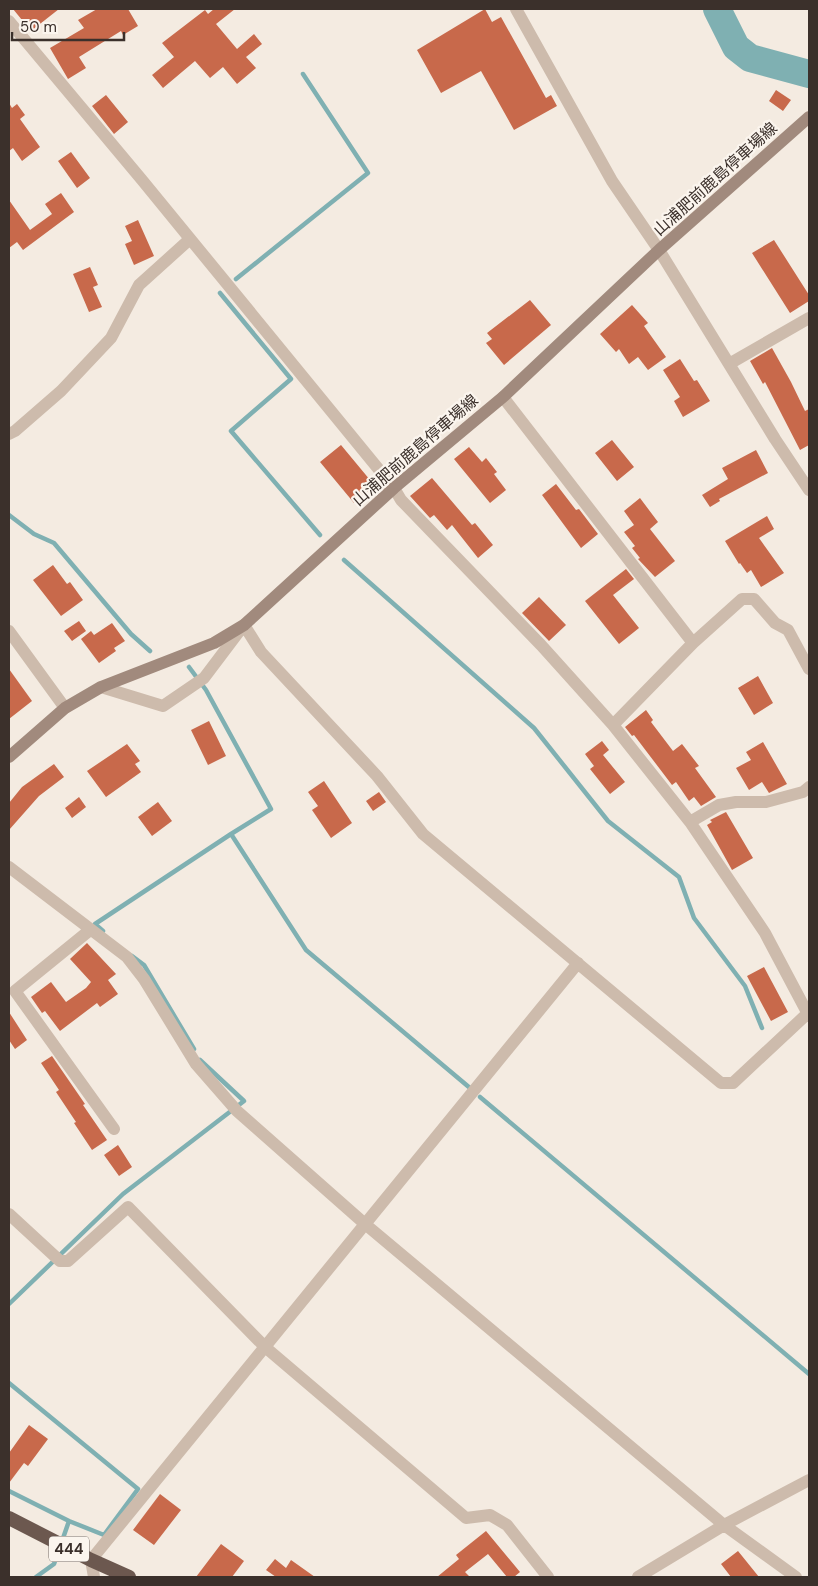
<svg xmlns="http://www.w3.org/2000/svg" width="818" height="1586" viewBox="0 0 818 1586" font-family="'DM Sans','Noto Sans JP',sans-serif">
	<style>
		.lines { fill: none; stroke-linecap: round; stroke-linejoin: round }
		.stream { stroke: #7fb0b2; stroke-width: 4.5 }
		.river { stroke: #7fb0b2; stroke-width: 28 }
		.building { fill: #c8694b }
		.minor { stroke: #cdbbac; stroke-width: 12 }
		.secondary { stroke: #a18a7d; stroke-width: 12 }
		.trunk { stroke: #6c584f; stroke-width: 14 }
		.labels { text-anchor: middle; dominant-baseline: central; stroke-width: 4.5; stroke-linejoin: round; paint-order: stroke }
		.shield { fill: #fbf5ee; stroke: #756b66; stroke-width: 1 }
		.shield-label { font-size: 15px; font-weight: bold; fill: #3b302b }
		.street-label { font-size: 16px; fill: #3b302b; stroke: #fbf5ee }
	</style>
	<rect width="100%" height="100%" fill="#f4ebe1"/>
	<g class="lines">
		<path class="stream" d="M 236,279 L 368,173 L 303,74
			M 220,293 L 291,379 L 231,431 L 320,535
			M 9,515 L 34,534 L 54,543 L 131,634 L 150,651
			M 344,560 L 534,728 L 608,821 L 679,877 L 694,918 L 745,986 L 762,1028
			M 189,667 L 206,690 L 271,809 L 231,834 L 306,950 L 470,1088
			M 103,931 L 95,924 L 231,834
			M 132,956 L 144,965 L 194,1049
			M 480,1097 L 809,1374
			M 9,1304 L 123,1194 L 244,1101 L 200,1060
			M 9,1383 L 138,1489 L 104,1535 L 69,1521 L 9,1491
			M 36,1577 L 54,1564 L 69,1521"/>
		<path class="river" d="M 717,9 L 736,47 L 750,58 L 809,74"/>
	</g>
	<path class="building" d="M 13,9 L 59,9 L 31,31 Z
		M 97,9 L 128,9 L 138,26 L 123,35 L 121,31 L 79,57 L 86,68 L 68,79 L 50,48 L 84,28 L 78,20 Z
		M 214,9 L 235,9 L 216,24 L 237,49 L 254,34 L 262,44 L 246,57 L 256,68 L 237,84 L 223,67 L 210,78 L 195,61 L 163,88 L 152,75 L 174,57 L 162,43 L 205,10 L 208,14 Z
		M 485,9 L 492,22 L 501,17 L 546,98 L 551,95 L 557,106 L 514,130 L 481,71 L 441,93 L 417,50 Z
		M 776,90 L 791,100 L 783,111 L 769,101 Z
		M 106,95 L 128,122 L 114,134 L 92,106 Z
		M 9,103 L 12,108 L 17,104 L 25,115 L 20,119 L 40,147 L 22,161 L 13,148 L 9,151 Z
		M 71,152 L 90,178 L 77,188 L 58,161 Z
		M 61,193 L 74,212 L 23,250 L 17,242 L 9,248 L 9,200 L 30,230 L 52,214 L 45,204 Z
		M 138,220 L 154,256 L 134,265 L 125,244 L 132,241 L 125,226 Z
		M 774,240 L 809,295 L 809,301 L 790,313 L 752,253 Z
		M 90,267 L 98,285 L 93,287 L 102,307 L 89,312 L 73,274 Z
		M 530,300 L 551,325 L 504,365 L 486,343 L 492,339 L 487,333 Z
		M 632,305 L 648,323 L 644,326 L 666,357 L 648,370 L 638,357 L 629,364 L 619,349 L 616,352 L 600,334 Z
		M 772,348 L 791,382 L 805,411 L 809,409 L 809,445 L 800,450 L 765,382 L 763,384 L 750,361 Z
		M 680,359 L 694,381 L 697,380 L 710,401 L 683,417 L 674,401 L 680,397 L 663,370 Z
		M 612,440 L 634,467 L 617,481 L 595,453 Z
		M 341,445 L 375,486 L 354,503 L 320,462 Z
		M 469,447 L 482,462 L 486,458 L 497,472 L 494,474 L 506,490 L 490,503 L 454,459 Z
		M 756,450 L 768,473 L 719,499 L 720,501 L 710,507 L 702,495 L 728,479 L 722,468 Z
		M 432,478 L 472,525 L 475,523 L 493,545 L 478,558 L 452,525 L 447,530 L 434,515 L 430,518 L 410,496 Z
		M 556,484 L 576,510 L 579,509 L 598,534 L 581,548 L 542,495 Z
		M 640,498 L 658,522 L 650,529 L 675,561 L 655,577 L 638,559 L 640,558 L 632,548 L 635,546 L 624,532 L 634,525 L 624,511 Z
		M 767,516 L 774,529 L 759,538 L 784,573 L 761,587 L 751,570 L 747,573 L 740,563 L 739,564 L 725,541 Z
		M 53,565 L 67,584 L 70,582 L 83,600 L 61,616 L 33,580 Z
		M 626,569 L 634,579 L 613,595 L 639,628 L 619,644 L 585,601 Z
		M 539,597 L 566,625 L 549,641 L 522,613 Z
		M 79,621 L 86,631 L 72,641 L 64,631 Z
		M 112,623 L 125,641 L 114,648 L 116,651 L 99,663 L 81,639 L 91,631 L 94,635 Z
		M 9,669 L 32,701 L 9,719 Z
		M 758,676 L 773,703 L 754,715 L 738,688 Z
		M 646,710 L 653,720 L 651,722 L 673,751 L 682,744 L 699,766 L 695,768 L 716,797 L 701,806 L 694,797 L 689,801 L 676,782 L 672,785 L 634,735 L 632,736 L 625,727 Z
		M 209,721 L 226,756 L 208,765 L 191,730 Z
		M 602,741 L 609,750 L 603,755 L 625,782 L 610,794 L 590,769 L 594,766 L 585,754 Z
		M 763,742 L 787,784 L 769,793 L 762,782 L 749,790 L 736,768 L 751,760 L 746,752 Z
		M 127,744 L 140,761 L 135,764 L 141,772 L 106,797 L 87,771 Z
		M 54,764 L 64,777 L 39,796 L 9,830 L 9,803 L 22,787 Z
		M 324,781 L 352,823 L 331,838 L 312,810 L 318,806 L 308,792 Z
		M 379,792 L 386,802 L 373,811 L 366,801 Z
		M 79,797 L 86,807 L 72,818 L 65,808 Z
		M 158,802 L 172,821 L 152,836 L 138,817 Z
		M 726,812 L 753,858 L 732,870 L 707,825 L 712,822 L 710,820 Z
		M 87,943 L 116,974 L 108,980 L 118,994 L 100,1007 L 97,1003 L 60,1031 L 45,1011 L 42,1013 L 31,997 L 51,982 L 66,1002 L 86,988 L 91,982 L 70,959 Z
		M 764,967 L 788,1012 L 771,1021 L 747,976 Z
		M 9,1012 L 27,1040 L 15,1049 L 9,1040 Z
		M 52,1056 L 85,1104 L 83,1105 L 107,1140 L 92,1150 L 74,1123 L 76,1122 L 56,1092 L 59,1090 L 41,1063 Z
		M 118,1145 L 132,1167 L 119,1176 L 104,1155 Z
		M 29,1425 L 48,1439 L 28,1466 L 24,1463 L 9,1483 L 9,1453 Z
		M 160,1494 L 181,1510 L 154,1545 L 133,1530 Z
		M 486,1531 L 520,1572 L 514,1577 L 507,1577 L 488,1554 L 465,1572 L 470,1577 L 437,1577 L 459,1559 L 456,1555 Z
		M 221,1544 L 244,1561 L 232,1577 L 196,1577 Z
		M 738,1551 L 759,1577 L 731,1577 L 721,1564 Z
		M 275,1559 L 286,1568 L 291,1560 L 315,1577 L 276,1577 L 266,1570 Z"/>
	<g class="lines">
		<path class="minor" d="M 516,9 L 612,181 L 659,250 L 775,439 L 809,490
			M 9,21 L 142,180 L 394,488 L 401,500 L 541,645 L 613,725 L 690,822 L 765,933 L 809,1016
			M 729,364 L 809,318
			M 503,397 L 693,643
			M 9,434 L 15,431 L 61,391 L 111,338 L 139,285 L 190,239
			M 9,631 L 65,708
			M 101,687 L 163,706 L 204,678 L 244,625 L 261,652 L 377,776 L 423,834 L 721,1083 L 733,1083 L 808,1013
			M 613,725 L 693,643 L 742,599 L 754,599 L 775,623 L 788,630 L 809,669
			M 690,822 L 719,805 L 736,802 L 766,802 L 803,792 L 809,787
			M 9,867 L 127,957 L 144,979 L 196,1064 L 237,1111 L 365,1224 L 724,1525 L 796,1577
			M 90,930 L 15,991 L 114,1129
			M 9,1214 L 60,1261 L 68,1261 L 128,1207 L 265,1347 L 466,1518 L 490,1515 L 507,1525 L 548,1577
			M 94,1577 L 91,1560 L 578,963
			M 638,1577 L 724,1525 L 809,1480"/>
		<path class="secondary" d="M 9,757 L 65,708 L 101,687 L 214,643 L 244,625 L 394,488 L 503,397 L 659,250 L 809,117"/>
		<path class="trunk" d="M 9,1518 L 91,1560 L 129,1577"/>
	</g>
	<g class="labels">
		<rect class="shield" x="49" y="1536.5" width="40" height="25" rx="4"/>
		<g class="shield-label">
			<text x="69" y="1549">444</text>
		</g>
		<g class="street-label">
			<text transform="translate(715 179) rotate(-42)">山浦肥前鹿島停車場線</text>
			<text transform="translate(415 450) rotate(-41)">山浦肥前鹿島停車場線</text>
		</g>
	</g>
	<rect width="818" height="1586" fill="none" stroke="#3b302b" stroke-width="20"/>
	<path d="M12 32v8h112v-8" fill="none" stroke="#3b302b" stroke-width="2.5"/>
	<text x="20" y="32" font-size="15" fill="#3b302b" stroke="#fbf5ee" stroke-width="4" paint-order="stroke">50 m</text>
</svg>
